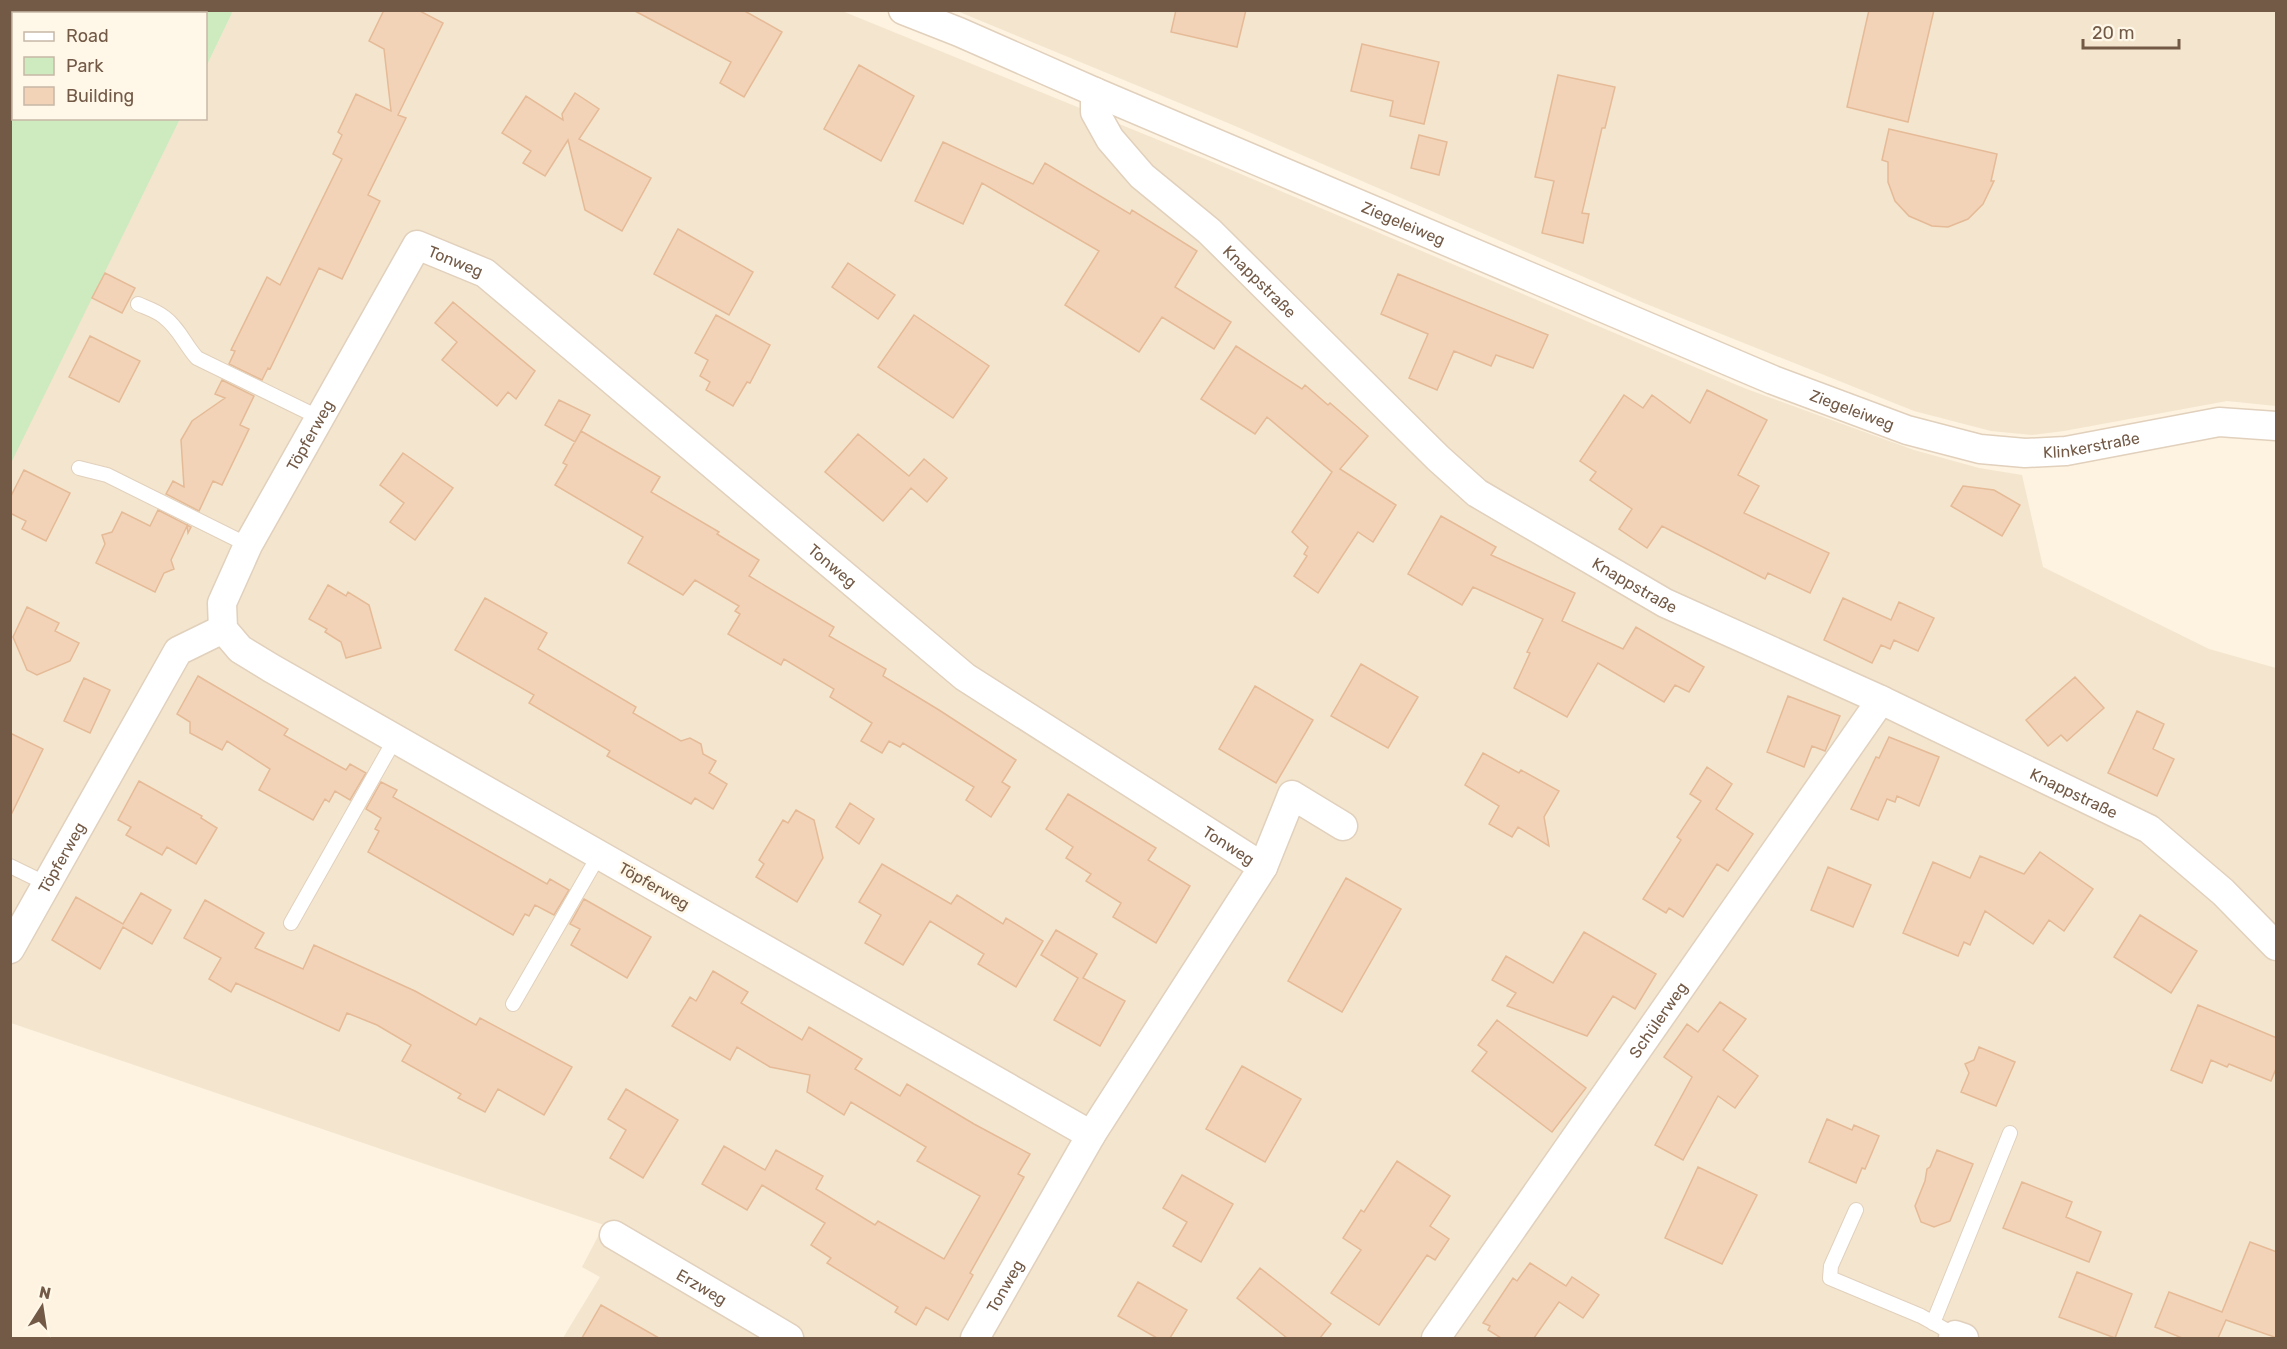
<svg xmlns="http://www.w3.org/2000/svg" width="2287" height="1349" viewBox="0 0 2287 1349" font-family="Rubik,sans-serif">
	<style>
		.residential { fill: #f4e5ce }
		.green { fill: #ceeabf }
		.building { fill: #f2d3b7; stroke: #e5ba97; stroke-width: 1.5 }
		.lines { fill: none; stroke-linecap: round; stroke-linejoin: round }
		.lane-casing { stroke: #e1d0bc; stroke-width: 16 }
		.street-casing { stroke: #e1d0bc; stroke-width: 31 }
		.lane { stroke: #fff; stroke-width: 14 }
		.street { stroke: #fff; stroke-width: 28 }
		.labels { text-anchor: middle; dominant-baseline: central; stroke-width: 5; stroke-linejoin: round; paint-order: stroke }
		.street-label { font-size: 16px; fill: #735a47; stroke: #fff7e7 }
	</style>
	<rect width="100%" height="100%" fill="#fdf3e0"/>
	<path class="residential" d="M 233,11 L 842,11 L 1210,161 L 1744,388 L 1914,450 L 1979,468 L 2022,475 L 2043,567 L 2209,649 L 2276,668 L 2276,1338 L 563,1338 L 600,1277 L 582,1267 L 604,1225 L 11,1023 L 10,463 L 180,119 L 206,118 L 206,67 Z
		M 957,11 L 2276,11 L 2276,406 L 2227,401 L 2064,431 L 2032,435 L 1991,431 L 1914,411 L 1644,303 L 1228,123 Z"/>
	<path class="green" d="M 11,10 L 233,11 L 206,67 L 206,14 L 14,14 L 14,118 L 180,119 L 11,463 Z"/>
	<path class="building" d="M 384,10 L 418,10 L 443,23 L 398,115 L 406,118 L 368,195 L 380,201 L 342,279 L 319,268 L 270,369 L 268,368 L 262,380 L 229,364 L 235,351 L 231,350 L 267,277 L 280,285 L 342,159 L 333,154 L 342,135 L 338,132 L 356,94 L 391,111 L 384,49 L 369,41 Z
		M 633,10 L 743,10 L 782,32 L 744,97 L 720,83 L 731,62 Z
		M 1176,10 L 1246,10 L 1237,47 L 1171,32 Z
		M 1869,10 L 1934,10 L 1908,122 L 1847,107 Z
		M 1362,44 L 1439,62 L 1424,124 L 1390,116 L 1393,101 L 1351,91 Z
		M 859,65 L 914,96 L 881,161 L 824,129 Z
		M 1558,75 L 1615,87 L 1605,128 L 1602,128 L 1582,213 L 1589,214 L 1583,243 L 1542,233 L 1554,181 L 1535,177 Z
		M 575,93 L 599,109 L 579,139 L 651,178 L 622,231 L 585,210 L 568,140 L 545,176 L 523,163 L 531,151 L 502,133 L 526,96 L 563,120 L 562,114 Z
		M 1889,129 L 1997,154 L 1991,181 L 1994,181 L 1983,204 L 1968,219 L 1948,227 L 1932,226 L 1909,216 L 1895,201 L 1888,182 L 1888,162 L 1882,160 Z
		M 1419,135 L 1447,142 L 1439,175 L 1411,168 Z
		M 943,142 L 1033,184 L 1045,163 L 1130,214 L 1132,210 L 1197,251 L 1175,287 L 1231,322 L 1214,349 L 1162,317 L 1139,352 L 1065,305 L 1099,251 L 982,183 L 963,224 L 915,201 Z
		M 678,229 L 753,272 L 729,315 L 654,274 Z
		M 848,263 L 895,295 L 878,319 L 832,287 Z
		M 105,273 L 135,288 L 122,313 L 92,298 Z
		M 1398,274 L 1548,335 L 1533,368 L 1496,355 L 1491,366 L 1454,351 L 1437,390 L 1409,378 L 1428,334 L 1381,314 Z
		M 453,302 L 535,371 L 516,399 L 508,392 L 497,406 L 442,360 L 457,342 L 435,323 Z
		M 716,315 L 770,345 L 750,383 L 747,382 L 733,406 L 706,390 L 710,382 L 700,376 L 708,360 L 695,353 Z
		M 914,315 L 989,366 L 953,418 L 878,367 Z
		M 90,336 L 140,361 L 119,402 L 69,377 Z
		M 1236,346 L 1302,389 L 1305,385 L 1328,405 L 1330,403 L 1368,436 L 1340,469 L 1396,505 L 1373,542 L 1358,532 L 1318,593 L 1294,576 L 1307,556 L 1304,554 L 1308,547 L 1292,532 L 1332,472 L 1267,417 L 1255,434 L 1201,399 Z
		M 222,380 L 254,396 L 240,425 L 249,429 L 222,485 L 213,481 L 199,511 L 166,494 L 173,481 L 184,487 L 181,440 L 192,421 L 225,398 L 215,394 Z
		M 1707,390 L 1767,420 L 1738,475 L 1759,486 L 1744,513 L 1829,553 L 1810,593 L 1768,573 L 1765,579 L 1662,526 L 1647,548 L 1619,529 L 1632,509 L 1590,480 L 1596,472 L 1580,461 L 1624,395 L 1643,408 L 1652,395 L 1690,423 Z
		M 559,400 L 590,415 L 575,442 L 545,425 Z
		M 581,431 L 660,477 L 651,492 L 719,532 L 717,534 L 759,560 L 749,576 L 834,627 L 829,636 L 886,669 L 883,676 L 939,710 L 1016,760 L 1002,782 L 1010,787 L 991,817 L 966,800 L 974,787 L 903,743 L 900,747 L 889,741 L 882,753 L 861,741 L 872,723 L 830,697 L 834,689 L 784,659 L 781,665 L 728,634 L 740,614 L 735,611 L 739,606 L 695,580 L 683,595 L 628,563 L 643,537 L 555,485 L 567,465 L 563,463 Z
		M 858,434 L 909,476 L 924,459 L 947,478 L 927,502 L 911,488 L 883,521 L 825,472 Z
		M 403,453 L 453,488 L 415,540 L 390,522 L 404,503 L 380,485 Z
		M 24,470 L 70,493 L 46,541 L 22,529 L 26,521 L 10,513 L 10,498 Z
		M 1963,486 L 1994,490 L 2020,505 L 2002,536 L 1951,506 Z
		M 158,510 L 191,527 L 188,533 L 187,526 L 171,560 L 174,569 L 164,573 L 155,592 L 96,563 L 105,544 L 102,535 L 112,532 L 122,512 L 150,526 Z
		M 1441,516 L 1496,547 L 1491,555 L 1575,593 L 1562,621 L 1623,649 L 1636,627 L 1704,667 L 1689,692 L 1675,685 L 1664,702 L 1598,663 L 1567,717 L 1514,688 L 1530,653 L 1527,652 L 1543,619 L 1473,587 L 1462,605 L 1408,574 Z
		M 328,585 L 346,596 L 348,592 L 369,605 L 381,648 L 346,658 L 341,642 L 325,632 L 327,629 L 309,619 Z
		M 485,598 L 547,633 L 538,649 L 636,707 L 633,713 L 681,741 L 690,738 L 701,744 L 703,754 L 716,761 L 709,773 L 727,784 L 713,809 L 695,798 L 691,804 L 607,756 L 610,751 L 529,703 L 534,695 L 455,650 Z
		M 1843,598 L 1891,620 L 1899,602 L 1934,618 L 1918,651 L 1894,640 L 1890,649 L 1881,645 L 1872,663 L 1824,640 Z
		M 27,607 L 59,623 L 55,631 L 79,643 L 70,661 L 37,675 L 27,670 L 13,637 Z
		M 1361,664 L 1418,697 L 1388,748 L 1331,716 Z
		M 198,676 L 288,729 L 284,735 L 346,770 L 350,764 L 366,773 L 350,800 L 335,791 L 329,802 L 325,799 L 313,820 L 259,790 L 270,769 L 227,741 L 222,750 L 190,733 L 190,722 L 177,714 Z
		M 2075,677 L 2104,708 L 2067,741 L 2061,735 L 2048,746 L 2026,720 Z
		M 84,678 L 110,690 L 90,733 L 64,721 Z
		M 1255,686 L 1313,720 L 1276,783 L 1219,749 Z
		M 1788,696 L 1840,716 L 1825,751 L 1812,746 L 1804,767 L 1767,752 Z
		M 2137,711 L 2164,724 L 2153,749 L 2174,759 L 2157,796 L 2108,773 Z
		M 10,733 L 43,749 L 10,817 Z
		M 1889,737 L 1939,757 L 1919,806 L 1897,796 L 1895,802 L 1887,799 L 1878,820 L 1851,809 L 1876,757 L 1879,758 Z
		M 1483,753 L 1519,773 L 1521,770 L 1559,791 L 1544,817 L 1549,846 L 1518,827 L 1512,837 L 1489,824 L 1499,806 L 1465,785 Z
		M 1707,767 L 1732,784 L 1716,809 L 1753,834 L 1728,871 L 1717,864 L 1683,917 L 1669,908 L 1666,913 L 1643,899 L 1681,840 L 1677,837 L 1701,801 L 1690,794 Z
		M 139,781 L 202,816 L 201,818 L 217,828 L 196,864 L 167,847 L 162,855 L 126,835 L 131,827 L 118,820 Z
		M 381,782 L 397,790 L 393,797 L 547,884 L 550,879 L 569,890 L 554,915 L 535,905 L 529,916 L 525,914 L 513,935 L 368,852 L 379,831 L 375,829 L 381,818 L 366,809 Z
		M 1068,794 L 1156,848 L 1148,860 L 1190,886 L 1156,943 L 1113,917 L 1121,903 L 1086,881 L 1091,874 L 1066,858 L 1073,847 L 1046,829 Z
		M 850,803 L 874,819 L 859,844 L 836,827 Z
		M 796,810 L 814,820 L 823,858 L 797,902 L 756,877 L 764,864 L 759,860 L 783,820 L 788,823 Z
		M 2040,852 L 2093,889 L 2064,931 L 2049,920 L 2033,944 L 1985,911 L 1970,945 L 1964,942 L 1958,956 L 1903,933 L 1933,862 L 1970,878 L 1980,856 L 2024,874 Z
		M 882,864 L 951,904 L 957,895 L 1003,924 L 1006,918 L 1043,941 L 1016,987 L 978,964 L 984,954 L 930,921 L 903,965 L 865,943 L 881,915 L 859,902 Z
		M 1828,867 L 1871,885 L 1853,927 L 1811,910 Z
		M 1346,878 L 1401,909 L 1342,1012 L 1288,981 Z
		M 141,893 L 171,910 L 152,944 L 123,927 L 100,969 L 52,940 L 76,897 L 123,924 Z
		M 584,899 L 651,937 L 627,978 L 571,945 L 580,929 L 570,924 Z
		M 205,900 L 264,933 L 255,948 L 303,969 L 314,945 L 415,991 L 476,1025 L 480,1018 L 572,1067 L 544,1115 L 498,1089 L 485,1112 L 458,1098 L 461,1094 L 402,1061 L 411,1045 L 377,1025 L 347,1013 L 339,1031 L 236,983 L 231,992 L 209,979 L 221,958 L 184,938 Z
		M 2140,915 L 2197,951 L 2171,993 L 2114,957 Z
		M 1056,930 L 1097,954 L 1083,978 L 1125,1001 L 1100,1046 L 1054,1020 L 1078,978 L 1041,955 Z
		M 1584,932 L 1656,974 L 1635,1009 L 1613,996 L 1587,1036 L 1507,1006 L 1516,993 L 1492,980 L 1506,956 L 1553,983 Z
		M 713,971 L 748,992 L 741,1003 L 802,1040 L 809,1027 L 862,1059 L 855,1069 L 900,1096 L 907,1084 L 974,1124 L 1030,1154 L 1018,1174 L 1024,1177 L 970,1273 L 973,1275 L 948,1320 L 926,1307 L 916,1325 L 895,1312 L 898,1307 L 827,1263 L 831,1258 L 811,1245 L 825,1223 L 762,1185 L 747,1210 L 702,1184 L 724,1146 L 765,1170 L 776,1150 L 823,1176 L 816,1189 L 875,1225 L 878,1221 L 944,1259 L 980,1196 L 917,1161 L 926,1147 L 851,1102 L 844,1115 L 807,1092 L 810,1075 L 770,1067 L 737,1047 L 730,1060 L 672,1026 L 690,997 L 696,1001 Z
		M 1720,1002 L 1746,1019 L 1723,1050 L 1758,1076 L 1735,1108 L 1718,1096 L 1683,1160 L 1655,1145 L 1692,1077 L 1664,1057 L 1687,1024 L 1698,1032 Z
		M 2198,1005 L 2277,1038 L 2277,1066 L 2271,1081 L 2229,1064 L 2227,1067 L 2211,1060 L 2202,1083 L 2171,1070 Z
		M 1497,1020 L 1586,1088 L 1552,1132 L 1472,1071 L 1487,1052 L 1478,1045 Z
		M 1979,1047 L 2015,1062 L 1996,1106 L 1961,1092 L 1969,1073 L 1965,1064 L 1974,1060 Z
		M 1242,1066 L 1301,1099 L 1265,1162 L 1206,1129 Z
		M 626,1089 L 678,1120 L 643,1178 L 610,1158 L 626,1130 L 608,1119 Z
		M 1827,1119 L 1852,1130 L 1854,1125 L 1879,1136 L 1865,1169 L 1862,1168 L 1856,1183 L 1809,1162 Z
		M 1937,1150 L 1973,1164 L 1950,1221 L 1934,1227 L 1921,1222 L 1915,1206 L 1925,1181 L 1927,1169 L 1930,1167 Z
		M 1397,1161 L 1450,1196 L 1430,1226 L 1449,1239 L 1435,1260 L 1427,1255 L 1379,1325 L 1331,1293 L 1361,1250 L 1343,1238 L 1361,1210 L 1364,1212 Z
		M 1698,1167 L 1757,1195 L 1722,1264 L 1665,1238 Z
		M 1182,1175 L 1233,1204 L 1201,1262 L 1173,1246 L 1187,1222 L 1163,1208 Z
		M 2022,1182 L 2072,1202 L 2066,1217 L 2101,1232 L 2089,1262 L 2003,1228 Z
		M 2250,1242 L 2277,1252 L 2277,1338 L 2226,1320 L 2218,1338 L 2182,1338 L 2155,1327 L 2169,1292 L 2222,1312 Z
		M 1530,1263 L 1566,1286 L 1572,1277 L 1599,1295 L 1583,1318 L 1559,1302 L 1534,1338 L 1501,1338 L 1488,1330 L 1490,1326 L 1483,1323 L 1513,1278 L 1517,1281 Z
		M 1260,1268 L 1331,1324 L 1320,1338 L 1287,1338 L 1237,1298 Z
		M 2077,1272 L 2132,1294 L 2115,1338 L 2059,1317 Z
		M 1138,1282 L 1187,1310 L 1170,1338 L 1157,1338 L 1118,1316 Z
		M 601,1305 L 659,1338 L 582,1338 Z"/>
	<g class="lines">
		<defs>
			<path id="lane" d="M 138,304 C 147,308 157,311 164,317 C 179,328 185,345 197,358 L 320,418
				M 79,468 L 107,475 L 248,545
				M 10,866 L 47,884
				M 291,923 L 395,739
				M 513,1004 L 599,855
				M 1856,1210 L 1831,1266 L 1830,1278 L 1921,1316 L 1955,1335
				M 1933,1323 L 2010,1133"/>
			<g id="street">
				<path id="s1" d="M 903,10 L 959,32 L 1095,92 L 1773,380 L 1907,430 L 1980,449 L 2025,453 L 2066,451 L 2219,422 L 2276,426"/>
				<path id="s2" d="M 1095,92 L 1095,112 L 1110,139 L 1142,176 L 1209,231 L 1438,458 L 1477,493 L 1665,603 L 1881,700 L 2149,829 L 2223,892 L 2276,946"/>
				<path id="s3" d="M 10,949 L 178,651 L 223,629"/>
				<path id="s4" d="M 1091,1135 L 271,668 L 240,649 L 223,629 L 222,603 L 248,545 L 417,245 L 485,273 L 965,677 L 1263,867"/>
				<path id="s5" d="M 614,1235 L 789,1338"/>
				<path id="s6" d="M 975,1338 L 1091,1135 L 1263,867 L 1292,795 L 1343,826"/>
				<path id="s7" d="M 1436,1338 L 1881,700"/>
				<path d="M 1953,1338 L 1955,1335 L 1964,1338"/>
			</g>
		</defs>
		<use href="#lane" class="lane-casing"/>
		<use href="#street" class="street-casing"/>
		<use href="#lane" class="lane"/>
		<use href="#street" class="street"/>
	</g>
	<g class="labels">
		<g class="street-label">
			<text stroke="none"><textPath href="#s1" startOffset="544">Ziegeleiweg</textPath></text>
			<text stroke="none"><textPath href="#s4" startOffset="1482">Tonweg</textPath></text>
			<text stroke="none"><textPath href="#s2" startOffset="258">Knappstraße</textPath></text>
			<text stroke="none"><textPath href="#s1" startOffset="1030">Ziegeleiweg</textPath></text>
			<text stroke="none"><textPath href="#s4" startOffset="1222">Töpferweg</textPath></text>
			<text stroke="none"><textPath href="#s1" startOffset="1276">Klinkerstraße</textPath></text>
			<text stroke="none"><textPath href="#s4" startOffset="1968">Tonweg</textPath></text>
			<text stroke="none"><textPath href="#s2" startOffset="744">Knappstraße</textPath></text>
			<text stroke="none"><textPath href="#s2" startOffset="1230">Knappstraße</textPath></text>
			<text stroke="none"><textPath href="#s4" startOffset="2454">Tonweg</textPath></text>
			<text stroke="none"><textPath href="#s3" startOffset="105">Töpferweg</textPath></text>
			<text transform="translate(654 886) rotate(30)">Töpferweg</text>
			<text stroke="none"><textPath href="#s7" startOffset="388">Schülerweg</textPath></text>
			<text stroke="none"><textPath href="#s6" startOffset="60">Tonweg</textPath></text>
			<text stroke="none"><textPath href="#s5" startOffset="102">Erzweg</textPath></text>
		</g>
	</g>
	<rect width="2287" height="1349" fill="none" stroke="#735a47" stroke-width="24"/>
	<rect x="12" y="12" width="195" height="108" fill="#fff7e7" stroke="#c7b8a7" stroke-width="1.5"/>
	<rect x="24" y="32" width="30" height="9" fill="#ffffff" stroke="#c7b8a7" stroke-width="1.5"/>
	<text x="66" y="42" font-size="18" fill="#735a47">Road</text>
	<rect x="24" y="57" width="30" height="18" fill="#ceeabf" stroke="#c7b8a7" stroke-width="1.5"/>
	<text x="66" y="72" font-size="18" fill="#735a47">Park</text>
	<rect x="24" y="87" width="30" height="18" fill="#f2d3b7" stroke="#c7b8a7" stroke-width="1.5"/>
	<text x="66" y="102" font-size="18" fill="#735a47">Building</text>
	<g transform="translate(42 1307) rotate(12)" stroke="#fff7e7" stroke-width="4.5" paint-order="stroke">
	<path d="M0-4.5L10 22L0 15L-10 22Z" fill="#735a47"/>
	<text y="-9" font-size="16" font-weight="bold" text-anchor="middle" fill="#735a47">N</text>
	</g>
	<path d="M2083 39v9h96v-9" fill="none" stroke="#735a47" stroke-width="3"/>
	<text x="2092" y="39" font-size="18" fill="#735a47" stroke="#fff7e7" stroke-width="4.5" paint-order="stroke">20 m</text>
</svg>
